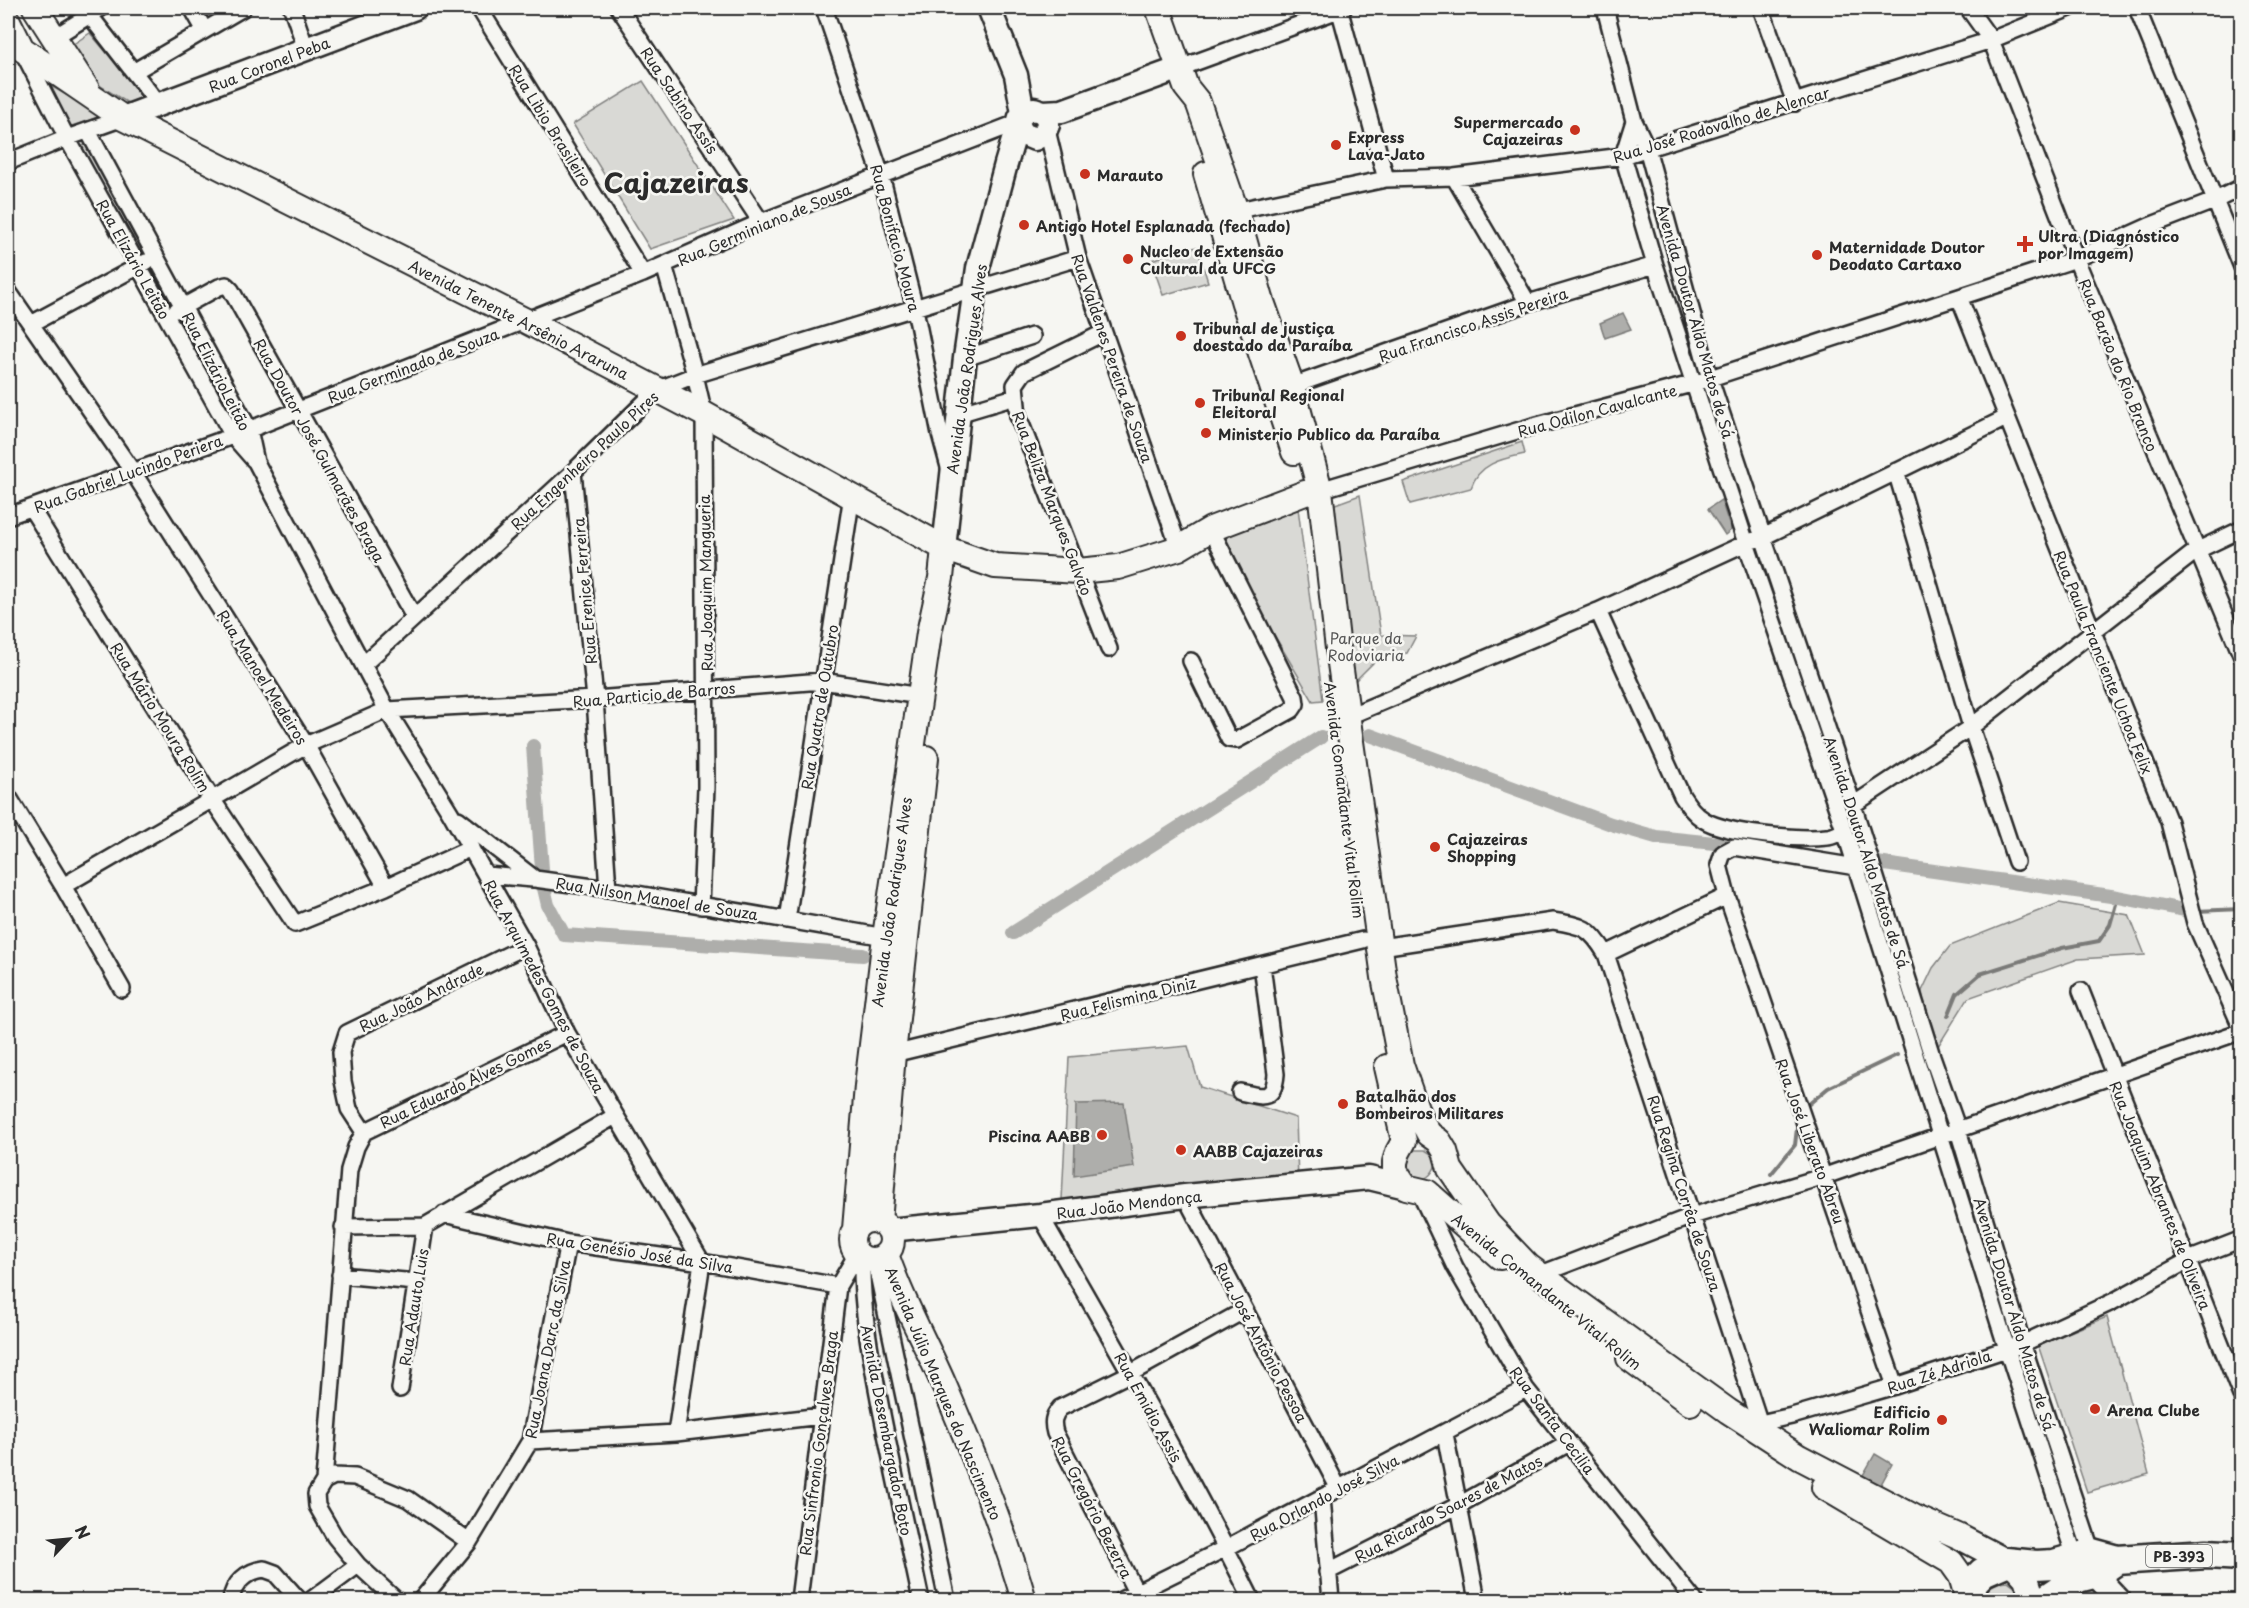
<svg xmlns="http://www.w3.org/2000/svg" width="2249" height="1608" viewBox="0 0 2249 1608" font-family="'Playpen Sans',sans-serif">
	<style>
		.green { fill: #d9d9d5; stroke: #828280; stroke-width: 1.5 }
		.water { fill: #aeaeab; stroke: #7a7a78; stroke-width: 1.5 }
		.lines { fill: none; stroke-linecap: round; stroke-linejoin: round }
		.stream { stroke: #7a7a78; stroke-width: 4 }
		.canal { stroke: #aeaeab; stroke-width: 14 }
		.street-casing { stroke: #2b2b2b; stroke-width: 20 }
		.secondary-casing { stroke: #2b2b2b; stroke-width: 27 }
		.primary-casing { stroke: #2b2b2b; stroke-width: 28 }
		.highway-casing { stroke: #2b2b2b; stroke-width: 33 }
		.street { stroke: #f6f6f2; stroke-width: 15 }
		.secondary { stroke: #f6f6f2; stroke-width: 22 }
		.primary { stroke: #f6f6f2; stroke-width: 24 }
		.highway { stroke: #f6f6f2; stroke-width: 28 }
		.poi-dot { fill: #c8321e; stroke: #f6f6f2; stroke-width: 2 }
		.labels { text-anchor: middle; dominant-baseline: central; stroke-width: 5; stroke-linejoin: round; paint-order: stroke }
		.shield { fill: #f6f6f2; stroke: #686867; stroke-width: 1.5 }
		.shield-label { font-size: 14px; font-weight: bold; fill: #2b2b2b }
		.street-label { font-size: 15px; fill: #2b2b2b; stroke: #f6f6f2 }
		.poi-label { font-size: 15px; font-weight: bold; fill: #2b2b2b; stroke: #f6f6f2; text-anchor: start }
		.park-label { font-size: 15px; fill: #565656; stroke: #f6f6f2 }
		.town-label { font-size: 27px; font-weight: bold; fill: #2b2b2b; stroke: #f6f6f2 }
	</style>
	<rect width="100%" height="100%" fill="#f6f6f2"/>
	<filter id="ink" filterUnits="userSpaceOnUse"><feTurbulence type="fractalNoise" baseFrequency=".0167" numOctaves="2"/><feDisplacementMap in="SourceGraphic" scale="12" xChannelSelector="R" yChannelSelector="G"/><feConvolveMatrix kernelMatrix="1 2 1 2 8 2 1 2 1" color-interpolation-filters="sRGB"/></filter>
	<g filter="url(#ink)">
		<path class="green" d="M 90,33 L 144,97 L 128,103 L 86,77 L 69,47 Z
			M 643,81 L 734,220 L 650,249 L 573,124 Z
			M 49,85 L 82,104 L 107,114 L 69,127 Z
			M 88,144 L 135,235 L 131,237 L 82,146 Z
			M 1197,247 L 1208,282 L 1163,295 L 1151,260 Z
			M 1522,442 L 1525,454 C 1502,459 1479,463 1471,488 L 1410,504 L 1403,482 Z
			M 1360,495 L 1381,635 L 1416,636 L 1407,653 L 1378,658 L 1352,684 L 1327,507 Z
			M 1298,508 L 1323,700 L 1313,701 L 1216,536 Z
			M 2059,903 L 2129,915 L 2145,955 L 2078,959 L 1968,998 L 1932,1056 L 1922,991 L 1933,968 L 1950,946 Z
			M 1188,1046 L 1200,1087 L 1296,1118 L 1298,1181 L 1062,1200 L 1069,1057 Z
			M 1415,1150 L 1425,1150 L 1433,1155 L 1436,1164 C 1432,1176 1426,1180 1414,1180 L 1404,1163 L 1408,1155 Z
			M 2107,1317 L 2149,1474 L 2087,1492 L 2038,1345 Z
			M 2008,1581 C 2016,1586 2020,1591 2021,1600 L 1979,1600 C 1987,1589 1993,1582 2008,1581 Z"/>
		<path class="water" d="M 1623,313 L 1631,329 L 1605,338 L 1600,323 Z
			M 1721,500 L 1731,530 L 1725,535 L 1708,509 Z
			M 1124,1103 L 1134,1167 L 1074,1176 L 1076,1104 Z
			M 1875,1454 L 1892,1464 L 1880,1486 L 1862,1477 Z"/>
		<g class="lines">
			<path class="stream" d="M 2196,911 L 2242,909
				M 1948,1016 L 1957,994 L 1980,974 L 2062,948 L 2099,941 L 2110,925 L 2118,897
				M 1803,1109 L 1828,1088 L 1897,1055
				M 1771,1174 L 1795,1145 L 1798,1120"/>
			<path class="canal" d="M 1370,735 L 1611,824 L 1656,837 L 1743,846
				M 533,746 L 542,869
				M 1863,861 L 2118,897 L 2184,910
				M 542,880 L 548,905 L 564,935 L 863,955
				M 1013,933 L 1321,737"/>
			<defs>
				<path id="street" d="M 84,8 L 160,106
					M 192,8 L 204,29
					M 292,8 L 306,49
					M 479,8 L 643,274
					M 619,8 L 761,222
					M 824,8 L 881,175 L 915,309 L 940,434 L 949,467
					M 1339,8 L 1386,179
					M 1605,8 L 1634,121 L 1647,148 L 1710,379 L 1853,805 L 1932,1056 L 1958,1130 L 2024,1349 L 2092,1553
					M 1761,8 L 1795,103
					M 1968,8 L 1991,40 L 2076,259 L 2242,657
					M 2137,8 L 2242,267
					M 53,38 L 101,8
					M 24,54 L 67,138 L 233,436 L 254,460
					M 1180,68 L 1344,8
					M 135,71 L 243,8
					M 1634,121 L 1623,156 L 1655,265 L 1746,543 L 1848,841 L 2007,1349 L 2075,1557
					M 1047,130 L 1078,258 L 1179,548
					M 88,131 L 249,429 L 256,462 L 387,710 L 450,812 L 526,946 L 567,1033 L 702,1262
					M 8,162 L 67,138 L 123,118
					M 1454,177 L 1528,303
					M 1229,212 L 1386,179 L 1454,177 L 1623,156 L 1991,40 L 2070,8
					M 664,265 L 695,375 L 704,414 L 706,787 L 701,906
					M 8,291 L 133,472 L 306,745 L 386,887
					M 1959,297 L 2169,822 L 2195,923 L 2242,1029
					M 177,310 L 219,287 L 226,285 L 231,290 L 414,617
					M 31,324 L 146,262
					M 1103,333 L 1024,372 L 1015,385 L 1018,416 L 1109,649
					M 965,358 L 1032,336
					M 1292,386 L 1528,303 L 1655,265
					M 958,414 L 1015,397
					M 1896,471 L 1971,727 L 2016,862
					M 573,472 L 595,699 L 608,889
					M 1320,490 L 1530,427 L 1695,383 L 2076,259 L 2149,226 L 2214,201 L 2242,187
					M 31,508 L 212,799 L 295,924 L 386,887 L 471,848
					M 8,516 L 233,436 L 643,274 L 761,222 L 1019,122
					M 1598,611 L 1682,796 C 1688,805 1694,814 1704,820 C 1726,834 1801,840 1827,837 C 1833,837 1839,833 1845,831
					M 1191,661 L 1229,739 L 1237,740 L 1292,710 L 1296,704 L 1295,697 L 1211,529
					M 364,664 L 573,472 L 657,390 L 695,375 L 1078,258
					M 1349,716 L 1598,611 L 1746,543 L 1763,537 L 2006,418
					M 8,796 L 63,886 L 122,989
					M 1853,805 L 1971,727 L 2196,551 L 2242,529
					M 458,819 L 535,879 L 608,889 L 885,937
					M 1856,867 L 1734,847 L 1723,853 L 1719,865 L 1727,896 C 1782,1060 1840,1222 1895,1386
					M 486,875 L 533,879
					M 63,886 L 306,745 L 387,710 L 595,699 L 822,681 L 920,696
					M 787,920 L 852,495
					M 1381,947 L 1553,921 C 1583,926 1590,927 1606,954 L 1763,1433
					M 1606,954 L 1727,896
					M 2081,991 L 2242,1398
					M 893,1054 L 1363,940
					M 1240,1092 C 1262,1097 1274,1102 1276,1074 L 1262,965
					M 364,1132 L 349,1109 L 343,1081 L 341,1052 L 347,1033 L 526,946
					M 364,1132 L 567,1033
					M 1419,1191 L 1455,1267 L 1526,1389 L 1694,1600
					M 1185,1196 L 1339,1489
					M 444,1214 L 568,1243 L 702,1262 L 838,1286
					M 1040,1215 C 1113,1342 1187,1469 1252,1600
					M 343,1227 L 425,1226 L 615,1116
					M 862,1258 C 861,1306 870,1352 879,1399 C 892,1466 907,1533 921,1600
					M 875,1260 L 947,1600
					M 1541,1274 L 1692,1216 L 1825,1176 L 2242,1031
					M 340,1275 L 416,1282
					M 400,1389 L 425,1226
					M 1760,1423 L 1792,1416 L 1895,1386 L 2022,1344 L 2112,1302 L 2193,1258 L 2242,1239
					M 676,1433 L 702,1262
					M 1445,1434 L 1477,1600
					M 530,1441 L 676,1433 L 821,1416
					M 324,1481 L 349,1170 L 356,1147 L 364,1132
					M 1322,1498 L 1331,1600
					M 1327,1572 L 1459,1505 L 1569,1443
					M 231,1600 C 233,1583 247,1571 264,1569 L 275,1573 L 299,1600
					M 311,1600 L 358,1565
					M 396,1600 L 358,1565 L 335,1537 L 317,1506 L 316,1494 L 324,1481 L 334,1476 L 355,1477 L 408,1499 L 469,1542
					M 421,1600 L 469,1542 L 530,1441 L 568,1243
					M 799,1600 L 838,1286 L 857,1254
					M 1121,1600 L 1226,1548 L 1526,1389
					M 1140,1600 L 1055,1433 C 1052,1422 1053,1416 1060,1408 L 1131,1373 L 1245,1310"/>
				<path id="secondary" d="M 989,8 L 1016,75 L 1023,113
					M 1043,112 L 1062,111 L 1180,68
					M 123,118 L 415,8
					M 944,548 L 965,358 L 978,268 L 1006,164 L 1020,117 L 1026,111 L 1034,109 L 1043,112 L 1048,120 L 1048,125 L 1044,134 L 1035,139 L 1023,134 L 1019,126
					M 889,1230 L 1040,1215 L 1185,1196 L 1369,1178 L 1406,1187
					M 2094,1559 L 2102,1582 L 2119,1600"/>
				<path id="primary" d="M 35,8 L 87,89
					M 1158,8 L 1186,87 L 1198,102 L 1236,211 L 1261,299 L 1292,386 L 1320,490 L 1338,649 L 1384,977 L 1401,1065 L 1418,1114 L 1429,1134 L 1439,1141 L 1445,1151 L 1450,1169 L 1488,1224 L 1528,1266 L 1728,1411 L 1799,1457 L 1914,1517 L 1958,1536 L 2015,1566 L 2026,1578 L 2033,1600
					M 8,21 L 22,49 L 123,118 L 526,321 L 704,414 L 944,548 L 995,566 L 1078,571 L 1118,567 L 1179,548 L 1211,529 L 1305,493 L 1320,490
					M 1206,174 L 1244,303 L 1294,452
					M 1387,1067 L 1404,1141 L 1398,1152 L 1395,1162 L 1395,1171 L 1402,1182 L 1406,1187 L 1427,1192 L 1500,1257
					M852 1240a20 20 0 1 1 40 0a20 20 0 1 1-40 0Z
					M 879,1222 L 893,1054 L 926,758
					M 855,1229 L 867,1086 L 885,937 L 929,633 L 941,578 L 944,548
					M 886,1254 C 901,1300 925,1341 944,1385 C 974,1455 1003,1527 1024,1600
					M 1629,1358 L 1690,1403
					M 1824,1487 L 1951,1562 L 1961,1576 L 1968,1600"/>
				<path id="highway" d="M 1970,1600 L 1973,1582 L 1983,1572 L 2006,1562 L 2036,1565 L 2054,1564 L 2092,1553 L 2117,1560 L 2207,1554 L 2242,1556
					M 2045,1600 L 2078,1578 L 2098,1573 L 2117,1560"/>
			</defs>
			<use href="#street" class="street-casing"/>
			<use href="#secondary" class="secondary-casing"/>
			<use href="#primary" class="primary-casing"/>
			<use href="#highway" class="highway-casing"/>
			<use href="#street" class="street"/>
			<use href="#secondary" class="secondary"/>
			<use href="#primary" class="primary"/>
			<use href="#highway" class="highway"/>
		</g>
	</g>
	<g class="poi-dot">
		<circle cx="1575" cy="130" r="6"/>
		<circle cx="1336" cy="145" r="6"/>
		<circle cx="1085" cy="174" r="6"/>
		<circle cx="1024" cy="225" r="6"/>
		<path d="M2022 235h6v6h6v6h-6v6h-6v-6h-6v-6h6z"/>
		<circle cx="1817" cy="255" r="6"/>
		<circle cx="1128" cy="259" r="6"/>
		<circle cx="1181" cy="336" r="6"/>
		<circle cx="1200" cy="403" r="6"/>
		<circle cx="1206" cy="433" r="6"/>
		<circle cx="1435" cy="847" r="6"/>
		<circle cx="1343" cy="1104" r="6"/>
		<circle cx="1102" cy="1135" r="6"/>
		<circle cx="1181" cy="1150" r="6"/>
		<circle cx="2095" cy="1409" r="6"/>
		<circle cx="1942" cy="1420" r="6"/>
	</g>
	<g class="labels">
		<rect class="shield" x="2146" y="1545" width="66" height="22" rx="4.5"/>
		<g class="shield-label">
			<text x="2179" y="1556">PB-393</text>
		</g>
		<g class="street-label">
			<text transform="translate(269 64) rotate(-21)">Rua Coronel Peba</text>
			<text transform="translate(680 100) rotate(56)">Rua Sabino Assis</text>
			<text transform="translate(1721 124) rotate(-17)">Rua José Rodovalho de Alencar</text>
			<text transform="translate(551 125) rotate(58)">Rua Libio Brasileiro</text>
			<text transform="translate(764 224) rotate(-23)">Rua Germiniano de Sousa</text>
			<text transform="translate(896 238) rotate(75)">Rua Bonifacio Moura</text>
			<text transform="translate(134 259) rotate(61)">Rua Elizário Leitão</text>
			<text transform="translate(519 319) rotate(27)">Avenida Tenente Arsênio Araruna</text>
			<text transform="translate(1696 321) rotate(74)">Avenida Doutor Aldo Matos de Sá</text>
			<text transform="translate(1473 324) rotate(-19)">Rua Francisco Assis Pereira</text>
			<text transform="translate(1113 358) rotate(71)">Rua Valdenes Pereira de Souza</text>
			<text transform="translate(413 365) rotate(-21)">Rua Germinado de Souza</text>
			<text transform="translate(2119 365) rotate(68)">Rua Barāo do Rio Branco</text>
			<text transform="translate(966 369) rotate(-82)">Avenida João Rodrigues Alves</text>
			<text transform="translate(217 371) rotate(63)">Rua ElizárioLeitão</text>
			<text transform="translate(1597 410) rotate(-15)">Rua Odilon Cavalcante</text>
			<text transform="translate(320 450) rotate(61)">Rua Doutor José Gulmarães Braga</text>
			<text transform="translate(584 460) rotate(-43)">Rua Engenheiro Paulo Pires</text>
			<text transform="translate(128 473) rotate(-20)">Rua Gabriel Lucindo Periera</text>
			<text transform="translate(1053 503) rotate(69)">Rua Beliza Marques Galvão</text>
			<text transform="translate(705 583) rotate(-91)">Rua Joaquim Mangueria</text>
			<text transform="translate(584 591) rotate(-95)">Rua Erenice Ferreira</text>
			<text transform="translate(2104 662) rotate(68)">Rua Paula Franciente Uchoa Felix</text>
			<text transform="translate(263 677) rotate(58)">Rua Manoel Medeiros</text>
			<text transform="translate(654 694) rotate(-5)">Rua Particio de Barros</text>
			<text transform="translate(819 707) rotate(-81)">Rua Quatro de Outubro</text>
			<text transform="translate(161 717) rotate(58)">Rua Mário Moura Rolim</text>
			<text transform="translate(1345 800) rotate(83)">Avenida Comandante Vital Rolim</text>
			<text transform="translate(1867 852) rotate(72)">Avenida Doutor Aldo Matos de Sá</text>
			<text transform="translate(657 898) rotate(9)">Rua Nilson Manoel de Souza</text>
			<text transform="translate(891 902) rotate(-82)">Avenida João Rodrigues Alves</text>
			<text transform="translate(545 986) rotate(62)">Rua Arquimedes Gomes de Souza</text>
			<text transform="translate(421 997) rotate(-26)">Rua João Andrade</text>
			<text transform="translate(1128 998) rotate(-14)">Rua Felismina Diniz</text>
			<text transform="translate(465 1082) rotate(-26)">Rua Eduardo Alves Gomes</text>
			<text transform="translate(1811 1141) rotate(70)">Rua José Liberato Abreu</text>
			<text transform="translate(1685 1193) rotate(72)">Rua Regina Corrêa de Souza</text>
			<text transform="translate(2161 1195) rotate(68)">Rua Joaquim Abrantes de Oliveira</text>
			<text transform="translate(1129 1204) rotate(-7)">Rua João Mendonça</text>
			<text transform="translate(640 1252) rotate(9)">Rua Genésio José da Silva</text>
			<text transform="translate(1547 1291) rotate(39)">Avenida Comandante Vital Rolim</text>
			<text transform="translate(413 1307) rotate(-81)">Rua Adauto Luis</text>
			<text transform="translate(2015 1314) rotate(73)">Avenida Doutor Aldo Matos de Sá</text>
			<text transform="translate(1262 1342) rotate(62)">Rua José Antônio Pessoa</text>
			<text transform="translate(547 1349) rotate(-79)">Rua Joana Darc da Silva</text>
			<text transform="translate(1939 1371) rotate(-18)">Rua Zé Adriola</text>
			<text transform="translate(944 1393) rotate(67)">Avenida Júlio Marques do Nascimento</text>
			<text transform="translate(1149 1407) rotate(61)">Rua Emidio Assis</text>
			<text transform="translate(1553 1420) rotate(53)">Rua Santa Cecilia</text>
			<text transform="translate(887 1430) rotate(79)">Avenida Desembargador Boto</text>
			<text transform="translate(818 1443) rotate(-83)">Rua Sinfronio Gonçalves Braga</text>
			<text transform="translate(1324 1497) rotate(-28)">Rua Orlando José Silva</text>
			<text transform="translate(1093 1507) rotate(63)">Rua Gregório Bezerra</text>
			<text transform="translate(1448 1508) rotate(-28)">Rua Ricardo Soares de Matos</text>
		</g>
		<g class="poi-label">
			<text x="1563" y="121" text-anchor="end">Supermercado<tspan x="1563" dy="17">Cajazeiras</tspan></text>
			<text x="1348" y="136">Express<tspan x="1348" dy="17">Lava-Jato</tspan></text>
			<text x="1097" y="174">Marauto</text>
			<text x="1036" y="225">Antigo Hotel Esplanada (fechado)</text>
			<text x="2038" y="235">Ultra (Diagnóstico<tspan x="2038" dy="17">por Imagem)</tspan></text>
			<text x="1829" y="246">Maternidade Doutor<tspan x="1829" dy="17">Deodato Cartaxo</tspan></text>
			<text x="1140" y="250">Nucleo de Extensão<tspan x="1140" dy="17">Cultural da UFCG</tspan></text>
			<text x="1193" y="327">Tribunal de justiça<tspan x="1193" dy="17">doestado da Paraíba</tspan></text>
			<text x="1212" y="394">Tribunal Regional<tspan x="1212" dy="17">Eleitoral</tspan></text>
			<text x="1218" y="433">Ministerio Publico da Paraíba</text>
			<text x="1447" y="838">Cajazeiras<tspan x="1447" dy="17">Shopping</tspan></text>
			<text x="1355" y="1095">Batalhão dos<tspan x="1355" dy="17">Bombeiros Militares</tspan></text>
			<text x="1090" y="1135" text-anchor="end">Piscina AABB</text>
			<text x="1193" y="1150">AABB Cajazeiras</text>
			<text x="2107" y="1409">Arena Clube</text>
			<text x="1930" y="1411" text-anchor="end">Edificio<tspan x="1930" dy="17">Waliomar Rolim</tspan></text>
		</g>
		<g class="park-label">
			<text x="1366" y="637">Parque da<tspan x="1366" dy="17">Rodoviaria</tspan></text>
		</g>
		<g class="town-label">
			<text x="676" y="181">Cajazeiras</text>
		</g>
	</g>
	<rect width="2249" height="1608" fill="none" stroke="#f6f6f2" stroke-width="30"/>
	<rect x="15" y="15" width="2219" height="1578" fill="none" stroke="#2b2b2b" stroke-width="2" filter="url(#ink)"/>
	<g transform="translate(69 1539) rotate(64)" stroke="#f6f6f2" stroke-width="4.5" paint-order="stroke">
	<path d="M0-4.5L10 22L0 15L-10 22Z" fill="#2b2b2b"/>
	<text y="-9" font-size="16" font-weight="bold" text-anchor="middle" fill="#2b2b2b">N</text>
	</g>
</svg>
